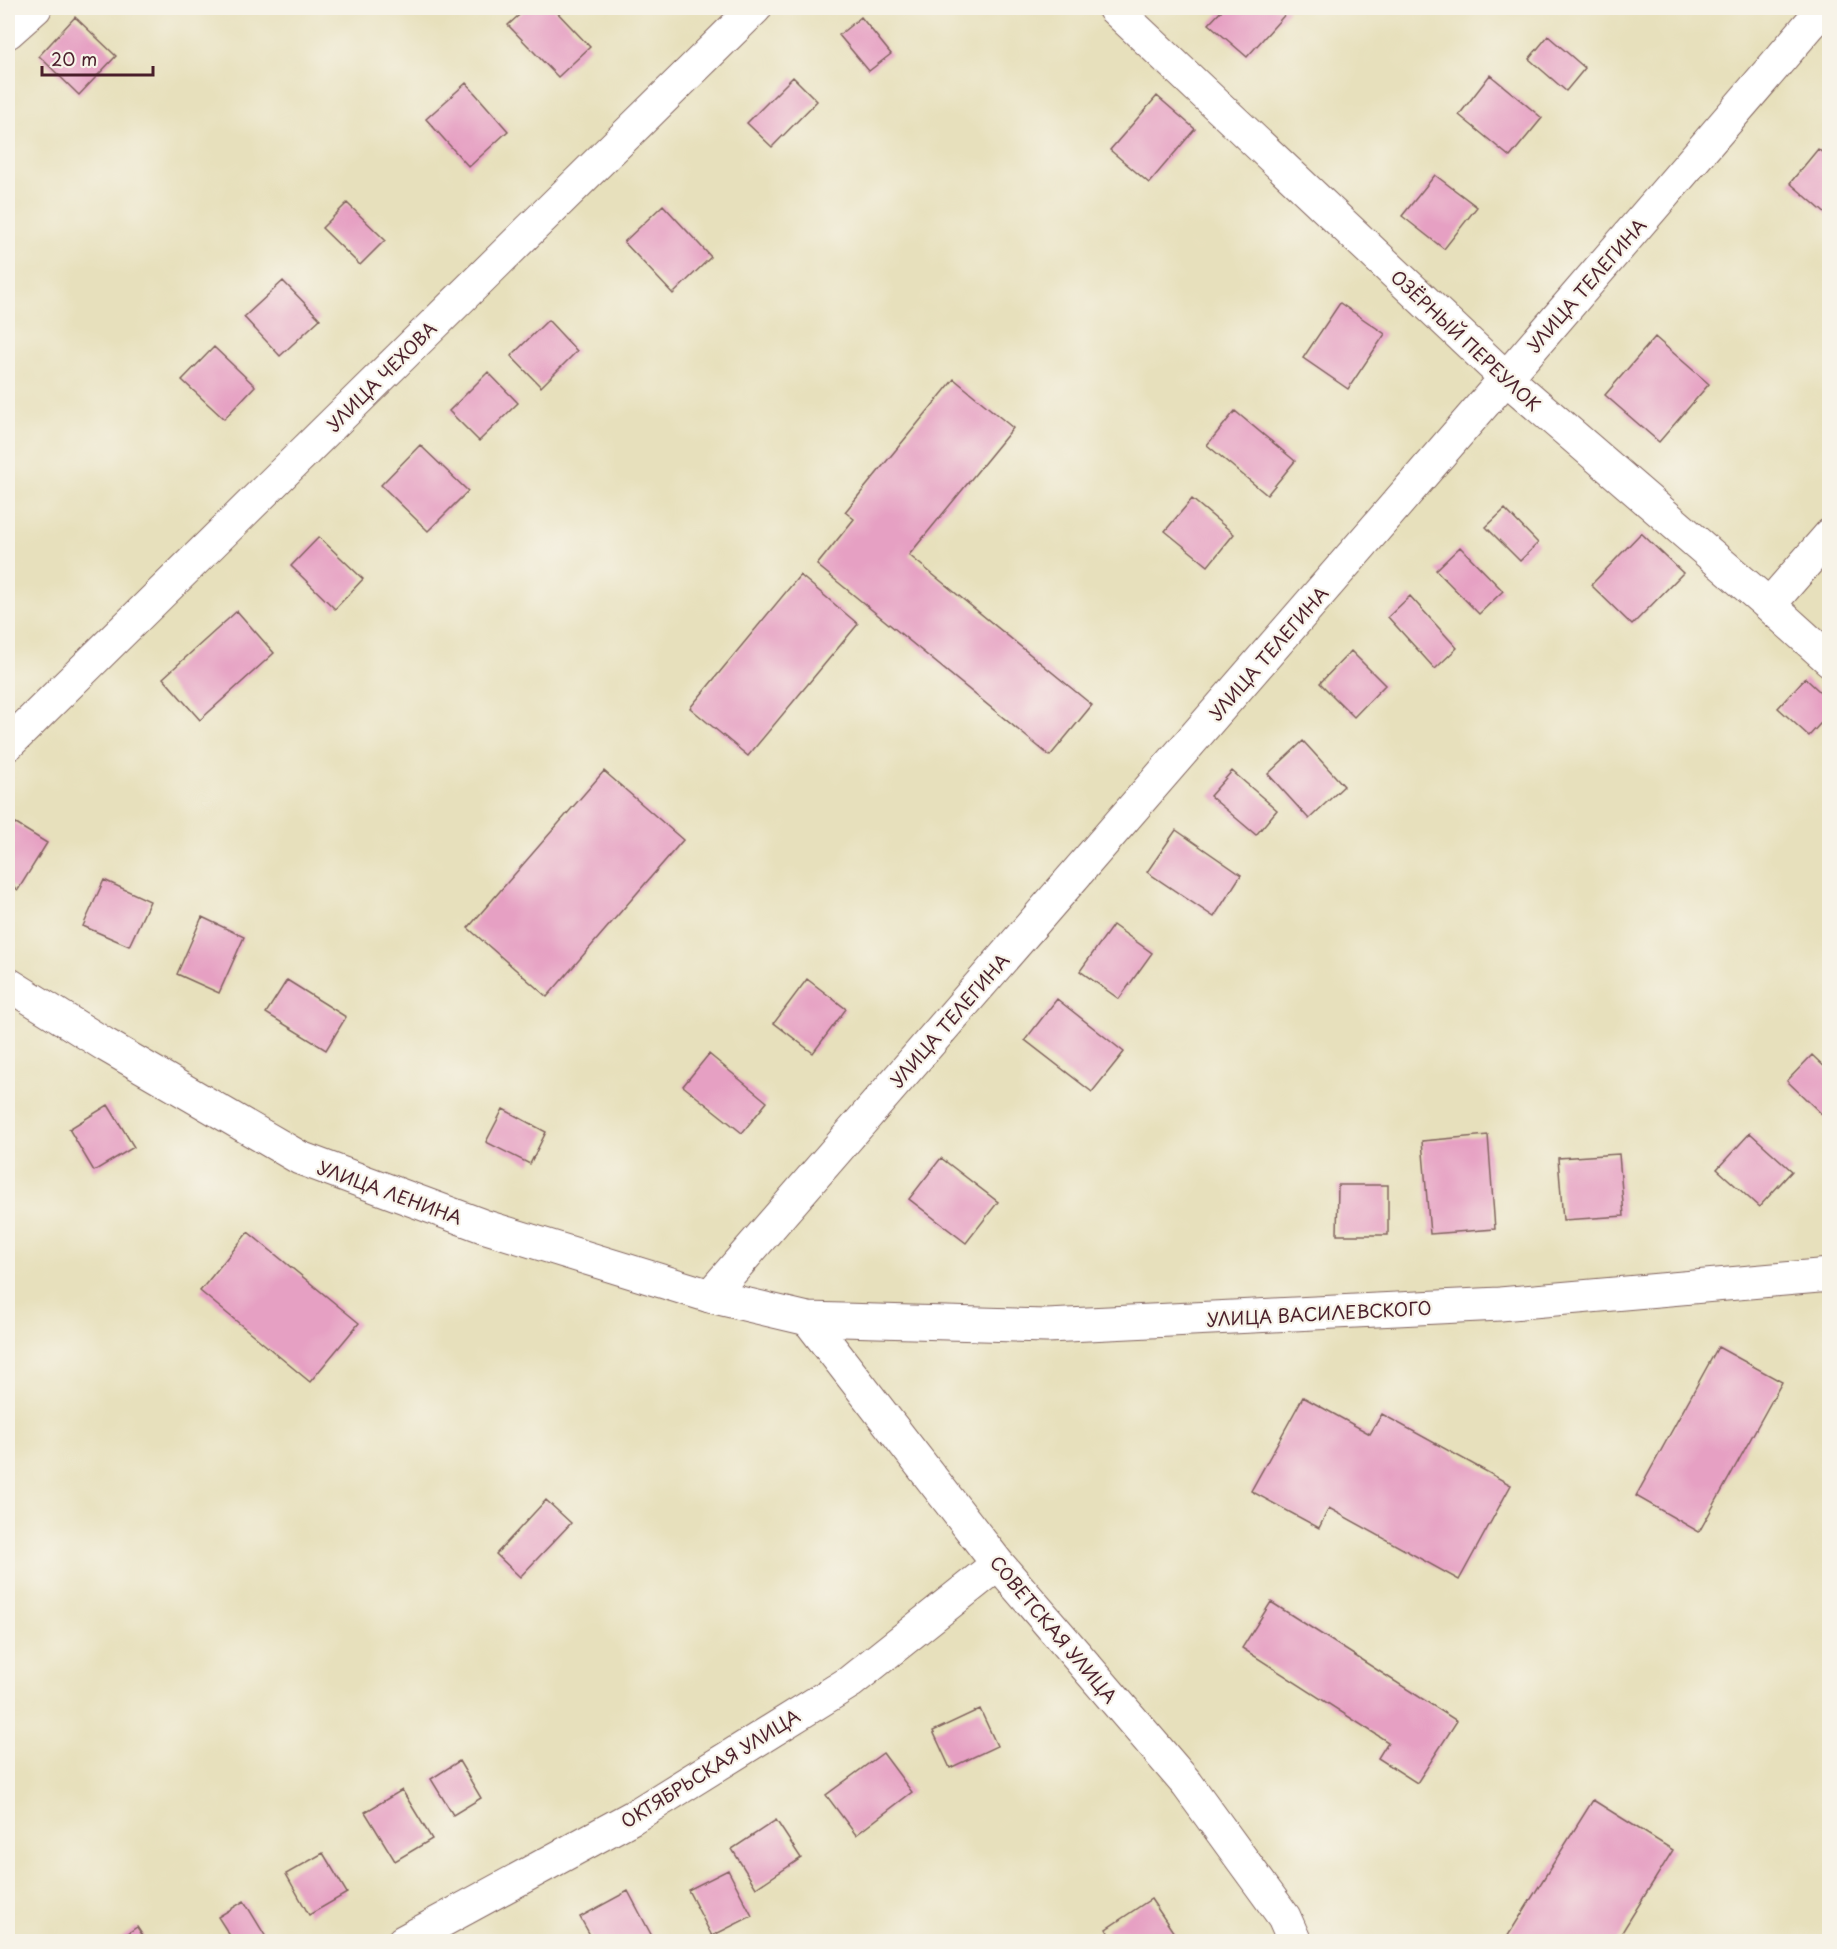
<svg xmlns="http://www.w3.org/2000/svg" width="1837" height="1949" viewBox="0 0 1837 1949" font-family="'Playpen Sans',sans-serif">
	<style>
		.building { fill: #e6a0c3 }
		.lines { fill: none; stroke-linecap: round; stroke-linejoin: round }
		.minor-casing { stroke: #81635e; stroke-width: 35 }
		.major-casing { stroke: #81635e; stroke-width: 35 }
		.minor { stroke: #fff; stroke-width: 33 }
		.major { stroke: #fff; stroke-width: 33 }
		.labels { text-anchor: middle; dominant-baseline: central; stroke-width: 4.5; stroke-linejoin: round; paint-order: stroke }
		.street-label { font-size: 18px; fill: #4a1f2b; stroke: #f7f3e8 }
	</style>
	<rect width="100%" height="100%" fill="#f7f3e8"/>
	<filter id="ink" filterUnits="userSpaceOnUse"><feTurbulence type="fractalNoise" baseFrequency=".0167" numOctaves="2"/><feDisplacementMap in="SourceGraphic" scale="12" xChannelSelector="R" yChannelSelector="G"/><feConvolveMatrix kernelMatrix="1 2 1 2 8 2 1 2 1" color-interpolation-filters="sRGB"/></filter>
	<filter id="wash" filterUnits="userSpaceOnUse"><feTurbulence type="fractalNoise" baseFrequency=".008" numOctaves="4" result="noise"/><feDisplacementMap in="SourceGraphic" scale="24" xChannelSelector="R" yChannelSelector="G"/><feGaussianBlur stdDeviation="1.35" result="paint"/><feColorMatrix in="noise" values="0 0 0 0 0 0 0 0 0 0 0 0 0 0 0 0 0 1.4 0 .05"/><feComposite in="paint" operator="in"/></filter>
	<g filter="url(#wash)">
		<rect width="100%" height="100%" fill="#e7e0bc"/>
		<g id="blocks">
			<path class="building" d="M 527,8 L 553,8 L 590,47 L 558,77 L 508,25 Z
				M 1224,8 L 1286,8 L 1289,10 L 1247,57 L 1209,24 Z
				M 75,17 L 116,56 L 79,95 L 39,56 Z
				M 861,17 L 891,54 L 869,71 L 839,35 Z
				M 1548,36 L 1585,68 L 1566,91 L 1529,59 Z
				M 1490,75 L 1542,118 L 1510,157 L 1459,115 Z
				M 793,77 L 817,101 L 772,147 L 747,123 Z
				M 466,83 L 508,131 L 469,167 L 426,119 Z
				M 1157,96 L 1195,129 L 1149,183 L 1110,150 Z
				M 1818,149 L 1830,159 L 1830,212 L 1827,215 L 1790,183 Z
				M 1435,175 L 1477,207 L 1444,249 L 1402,216 Z
				M 347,203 L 385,240 L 360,265 L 322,228 Z
				M 663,205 L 711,257 L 673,294 L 624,242 Z
				M 283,281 L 320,319 L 280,356 L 244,317 Z
				M 1340,303 L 1385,334 L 1348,389 L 1303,358 Z
				M 548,320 L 577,351 L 541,387 L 511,356 Z
				M 1655,337 L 1709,384 L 1659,442 L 1605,395 Z
				M 214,347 L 255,386 L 224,419 L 182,380 Z
				M 488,372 L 518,403 L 479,441 L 449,411 Z
				M 954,379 L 1013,428 L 909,555 L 1092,705 L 1050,756 L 817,565 L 854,519 L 845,512 Z
				M 1235,411 L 1295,461 L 1267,495 L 1207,445 Z
				M 420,445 L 468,491 L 428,531 L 381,485 Z
				M 1192,499 L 1234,534 L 1208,566 L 1165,531 Z
				M 1505,509 L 1538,543 L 1520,561 L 1486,527 Z
				M 1641,533 L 1683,573 L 1632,625 L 1591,585 Z
				M 319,537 L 363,579 L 335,609 L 291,566 Z
				M 1460,547 L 1503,591 L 1479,614 L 1436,570 Z
				M 800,575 L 858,624 L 748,756 L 690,708 Z
				M 1410,596 L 1457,648 L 1435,669 L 1388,617 Z
				M 237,611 L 274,653 L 200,720 L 163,678 Z
				M 1351,651 L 1385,685 L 1354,717 L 1320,683 Z
				M 1805,678 L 1830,701 L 1830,713 L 1809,736 L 1778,708 Z
				M 1303,741 L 1344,786 L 1309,819 L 1268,774 Z
				M 604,771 L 683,840 L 547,997 L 468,928 Z
				M 1232,771 L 1277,810 L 1256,835 L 1210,796 Z
				M 8,819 L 47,843 L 18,890 L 8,883 Z
				M 1176,830 L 1241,875 L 1214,917 L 1147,872 Z
				M 104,880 L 150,901 L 129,946 L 83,926 Z
				M 202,917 L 244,937 L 219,993 L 177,974 Z
				M 1113,925 L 1152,953 L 1119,999 L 1080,971 Z
				M 807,979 L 846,1009 L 813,1053 L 774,1023 Z
				M 287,980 L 346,1017 L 326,1050 L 266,1013 Z
				M 1057,999 L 1124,1052 L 1092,1092 L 1025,1040 Z
				M 709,1054 L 767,1102 L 742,1133 L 683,1086 Z
				M 1812,1055 L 1830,1072 L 1830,1122 L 1787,1081 Z
				M 108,1105 L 134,1147 L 94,1171 L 69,1129 Z
				M 503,1109 L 546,1132 L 530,1164 L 486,1142 Z
				M 1750,1133 L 1792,1171 L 1759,1207 L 1717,1169 Z
				M 1488,1135 L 1495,1229 L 1430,1234 L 1422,1141 Z
				M 1619,1154 L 1624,1216 L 1563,1220 L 1558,1158 Z
				M 941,1158 L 998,1202 L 966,1243 L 909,1199 Z
				M 1338,1185 L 1388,1185 L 1388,1235 L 1337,1235 Z
				M 248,1232 L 359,1323 L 310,1382 L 200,1291 Z
				M 1718,1347 L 1782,1382 L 1699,1532 L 1636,1496 Z
				M 1303,1397 L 1370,1434 L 1382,1414 L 1511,1485 L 1459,1580 L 1329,1508 L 1319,1528 L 1251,1491 Z
				M 546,1500 L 571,1523 L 520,1577 L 496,1554 Z
				M 1271,1602 L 1457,1721 L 1417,1783 L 1378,1758 L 1388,1742 L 1242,1648 Z
				M 980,1709 L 997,1746 L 950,1768 L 933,1731 Z
				M 883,1753 L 912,1792 L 856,1835 L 826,1795 Z
				M 459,1761 L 481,1798 L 453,1815 L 431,1779 Z
				M 402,1790 L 432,1839 L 395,1861 L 365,1812 Z
				M 1593,1800 L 1673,1850 L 1616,1942 L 1504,1942 Z
				M 776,1820 L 801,1858 L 756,1888 L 732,1849 Z
				M 323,1853 L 347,1893 L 309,1915 L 286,1874 Z
				M 728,1870 L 752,1916 L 712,1936 L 688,1890 Z
				M 628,1891 L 655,1942 L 594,1942 L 580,1917 Z
				M 1151,1899 L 1180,1942 L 1114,1942 L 1106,1929 Z
				M 244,1901 L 269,1942 L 234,1942 L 218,1917 Z
				M 137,1927 L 147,1942 L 115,1942 Z"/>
		</g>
	</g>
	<g filter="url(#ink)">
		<use href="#blocks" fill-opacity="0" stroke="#81635e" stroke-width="1.5"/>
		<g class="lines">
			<defs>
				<path id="minor" d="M 1114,8 L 1506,378 L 1769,605 L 1830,660
					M 8,32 L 35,8
					M 1769,605 L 1830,535
					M 8,744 L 755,8
					M 710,1296 L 1506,378 L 1824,8
					M 808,1319 L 998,1564 L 1187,1784 L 1284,1917 L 1295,1942
					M 403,1942 L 633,1817 L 850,1682 L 998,1564"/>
				<path id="major" d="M 8,984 L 104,1044 L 300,1158 L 483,1226 L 710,1296 L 808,1319 L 1047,1326 L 1500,1304 L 1830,1275"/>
			</defs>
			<use href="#minor" class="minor-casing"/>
			<use href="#major" class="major-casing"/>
			<use href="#minor" class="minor"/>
			<use href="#major" class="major"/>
		</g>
	</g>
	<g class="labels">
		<g class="street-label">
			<text transform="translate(1586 285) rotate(-49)">УЛИЦА ТЕЛЕГИНА</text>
			<text transform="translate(1466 340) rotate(43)">ОЗЁРНЫЙ ПЕРЕУЛОК</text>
			<text transform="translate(381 376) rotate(-45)">УЛИЦА ЧЕХОВА</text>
			<text transform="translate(1268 653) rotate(-49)">УЛИЦА ТЕЛЕГИНА</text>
			<text transform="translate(949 1020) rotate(-49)">УЛИЦА ТЕЛЕГИНА</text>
			<text transform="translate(390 1192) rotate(20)">УЛИЦА ЛЕНИНА</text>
			<text transform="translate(1319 1313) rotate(-3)">УЛИЦА ВАСИЛЕВСКОГО</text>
			<text transform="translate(1054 1629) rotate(50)">СОВЕТСКАЯ УЛИЦА</text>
			<text transform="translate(710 1768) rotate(-32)">ОКТЯБРЬСКАЯ УЛИЦА</text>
		</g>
	</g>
	<rect width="1837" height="1949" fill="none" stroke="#f7f3e8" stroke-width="30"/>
	<path d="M42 66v9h111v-9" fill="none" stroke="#4a1f2b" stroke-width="3"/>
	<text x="51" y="66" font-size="18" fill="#4a1f2b" stroke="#f7f3e8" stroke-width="4.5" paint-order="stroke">20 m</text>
</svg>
